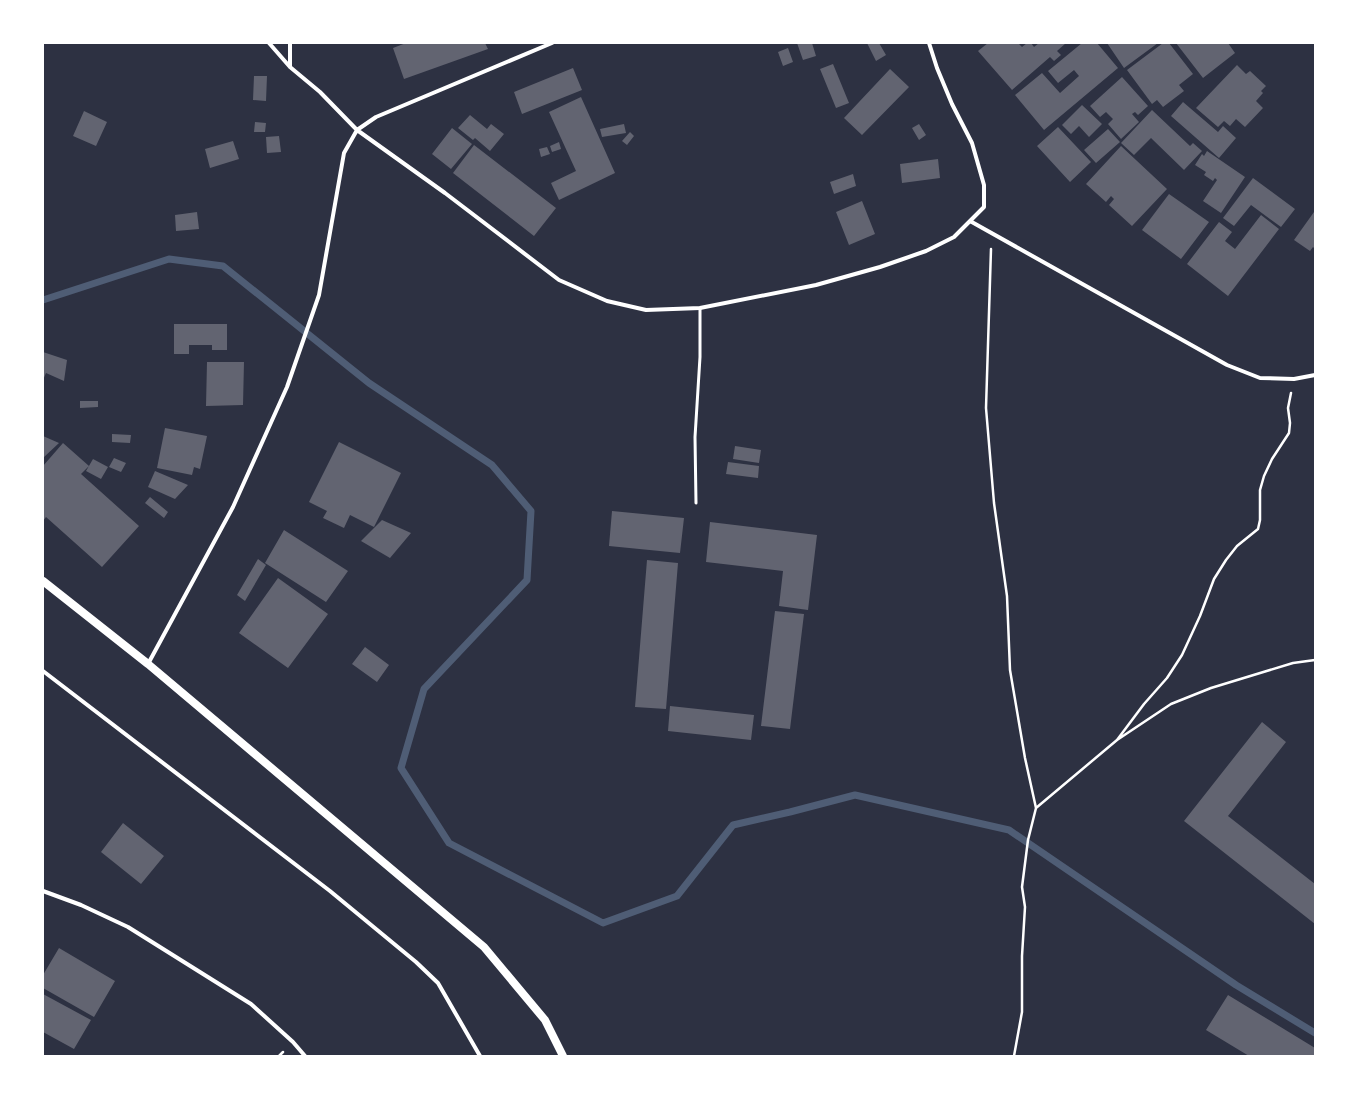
<svg xmlns="http://www.w3.org/2000/svg" width="1358" height="1099" viewBox="0 0 1358 1099" font-family="Figtree,sans-serif">
	<style>
		.lines { fill: none; stroke-linecap: round; stroke-linejoin: round }
		.stream { stroke: #4f5d75; stroke-width: 7 }
		.building { fill: #626471 }
		.path { stroke: #fff; stroke-width: 2.5 }
		.service { stroke: #fff; stroke-width: 3 }
		.minor { stroke: #fff; stroke-width: 4 }
		.secondary { stroke: #fff; stroke-width: 8 }
	</style>
	<rect width="100%" height="100%" fill="#2d3142"/>
	<g class="lines">
		<path class="stream" d="M 43,300 L 169,259 L 223,266 L 369,383 L 492,465 L 531,511 L 527,580 L 424,689 L 401,768 L 449,843 L 603,923 L 677,896 L 733,825 L 790,812 L 855,795 L 1009,830 L 1236,985 L 1315,1033"/>
	</g>
	<path class="building" d="M 406,43 L 485,43 L 488,49 L 404,79 L 393,48 Z
		M 797,43 L 812,43 L 816,56 L 803,60 Z
		M 867,43 L 879,43 L 886,55 L 876,61 Z
		M 988,43 L 1018,43 L 1022,47 L 1027,43 L 1031,43 L 1034,47 L 1039,43 L 1066,43 L 1057,51 L 1061,55 L 1054,61 L 1050,57 L 1012,90 L 978,51 Z
		M 1082,43 L 1097,43 L 1118,68 L 1044,130 L 1015,95 L 1042,73 L 1060,93 L 1079,76 L 1074,70 L 1058,83 L 1048,71 Z
		M 1107,43 L 1158,43 L 1124,68 Z
		M 1163,43 L 1169,43 L 1193,74 L 1179,85 L 1184,91 L 1163,107 L 1157,100 L 1152,104 L 1127,70 Z
		M 1176,43 L 1228,43 L 1235,53 L 1203,78 Z
		M 788,48 L 793,62 L 783,66 L 778,52 Z
		M 833,64 L 849,103 L 836,108 L 820,69 Z
		M 1237,65 L 1246,74 L 1250,71 L 1266,86 L 1261,91 L 1263,93 L 1256,101 L 1263,108 L 1245,127 L 1236,119 L 1230,126 L 1224,121 L 1218,127 L 1196,108 Z
		M 573,68 L 582,90 L 522,114 L 514,92 Z
		M 890,69 L 909,87 L 862,135 L 844,118 Z
		M 254,76 L 267,76 L 266,101 L 253,100 Z
		M 1122,77 L 1148,106 L 1138,115 L 1135,112 L 1132,114 L 1139,122 L 1121,139 L 1108,124 L 1113,119 L 1106,112 L 1100,117 L 1090,106 Z
		M 581,97 L 615,173 L 559,200 L 551,183 L 576,171 L 549,112 Z
		M 1183,102 L 1218,132 L 1223,126 L 1236,138 L 1219,158 L 1171,116 Z
		M 1082,105 L 1102,124 L 1089,137 L 1079,126 L 1071,134 L 1062,125 Z
		M 1152,110 L 1190,146 L 1193,143 L 1202,151 L 1184,170 L 1151,138 L 1134,155 L 1121,143 Z
		M 84,111 L 107,122 L 96,146 L 73,136 Z
		M 470,115 L 487,129 L 491,124 L 504,134 L 490,151 L 475,138 L 473,140 L 458,128 Z
		M 255,122 L 266,123 L 265,132 L 254,132 Z
		M 624,124 L 626,133 L 602,137 L 600,129 Z
		M 919,124 L 926,135 L 919,140 L 912,128 Z
		M 1058,127 L 1091,162 L 1070,182 L 1037,146 Z
		M 452,128 L 472,144 L 451,169 L 432,154 Z
		M 1108,129 L 1120,142 L 1096,163 L 1084,150 Z
		M 630,132 L 634,136 L 627,145 L 622,141 Z
		M 279,136 L 281,152 L 267,153 L 266,137 Z
		M 233,141 L 239,159 L 210,168 L 205,149 Z
		M 559,142 L 561,149 L 552,152 L 550,146 Z
		M 474,145 L 556,208 L 534,236 L 453,173 Z
		M 1121,146 L 1167,189 L 1132,226 L 1109,205 L 1114,199 L 1111,196 L 1106,202 L 1086,184 Z
		M 547,147 L 550,154 L 541,157 L 539,149 Z
		M 1207,151 L 1245,177 L 1221,213 L 1203,201 L 1217,180 L 1215,178 L 1213,181 L 1204,175 L 1206,172 L 1195,165 L 1202,154 L 1204,156 Z
		M 938,159 L 940,178 L 902,183 L 900,164 Z
		M 853,174 L 856,186 L 834,194 L 830,182 Z
		M 1253,178 L 1295,209 L 1281,227 L 1251,205 L 1234,226 L 1223,218 Z
		M 1169,194 L 1209,222 L 1181,259 L 1142,230 Z
		M 862,201 L 875,234 L 849,245 L 836,212 Z
		M 197,212 L 199,229 L 176,231 L 175,215 Z
		M 1314,212 L 1315,213 L 1315,249 L 1313,247 L 1310,251 L 1294,240 Z
		M 1261,215 L 1279,229 L 1228,296 L 1187,264 L 1219,222 L 1232,232 L 1225,241 L 1235,249 Z
		M 174,324 L 227,324 L 227,350 L 212,350 L 212,345 L 189,345 L 189,354 L 174,354 Z
		M 43,352 L 67,360 L 64,381 L 46,373 L 43,380 Z
		M 207,362 L 244,362 L 243,405 L 206,406 Z
		M 80,401 L 98,401 L 98,407 L 80,408 Z
		M 165,428 L 207,436 L 200,469 L 194,467 L 192,475 L 157,468 Z
		M 112,434 L 131,435 L 130,443 L 112,442 Z
		M 43,436 L 59,443 L 43,458 Z
		M 339,442 L 401,473 L 374,527 L 350,515 L 344,528 L 323,518 L 327,511 L 309,502 Z
		M 63,443 L 89,466 L 81,474 L 139,526 L 102,567 L 46,517 L 43,521 L 43,466 Z
		M 735,446 L 761,450 L 759,463 L 733,459 Z
		M 114,458 L 126,463 L 121,472 L 109,467 Z
		M 93,459 L 108,467 L 101,479 L 86,471 Z
		M 728,462 L 759,466 L 758,478 L 726,474 Z
		M 155,471 L 188,485 L 175,499 L 148,487 Z
		M 150,497 L 168,512 L 164,518 L 145,503 Z
		M 612,511 L 684,518 L 680,553 L 609,546 Z
		M 382,520 L 411,533 L 390,558 L 361,541 Z
		M 710,522 L 817,535 L 808,610 L 779,606 L 783,571 L 706,562 Z
		M 284,530 L 348,571 L 326,602 L 265,563 Z
		M 258,559 L 266,565 L 245,601 L 237,595 Z
		M 647,560 L 678,563 L 666,709 L 635,707 Z
		M 278,578 L 328,614 L 288,668 L 239,633 Z
		M 775,611 L 804,614 L 790,729 L 761,726 Z
		M 365,647 L 389,665 L 377,682 L 352,664 Z
		M 670,706 L 754,715 L 751,740 L 668,731 Z
		M 1262,722 L 1286,742 L 1228,816 L 1315,884 L 1315,924 L 1184,821 Z
		M 123,823 L 164,856 L 141,884 L 101,852 Z
		M 59,948 L 115,981 L 94,1017 L 43,988 L 43,975 Z
		M 43,994 L 91,1020 L 74,1049 L 43,1032 Z
		M 1228,995 L 1315,1048 L 1315,1056 L 1249,1056 L 1206,1030 Z"/>
	<g class="lines">
		<path class="path" d="M 991,249 L 986,408 L 994,503 L 1007,596 L 1010,670 L 1025,758 L 1036,808 L 1028,840 L 1022,887 L 1025,907 L 1022,956 L 1022,1012 L 1014,1056
			M 1117,740 L 1144,704 L 1167,678 L 1182,655 L 1200,616 L 1214,579 L 1226,560 L 1237,546 L 1258,529 L 1260,520 L 1260,490 L 1264,476 L 1272,459 L 1289,433 L 1290,423 L 1288,408 L 1291,393
			M 1036,808 L 1117,740 L 1171,704 L 1211,688 L 1293,663 L 1315,660
			M 279,1056 L 283,1052"/>
		<path class="service" d="M 696,503 L 695,437 L 700,357 L 700,308"/>
		<path class="minor" d="M 269,43 L 290,67 L 320,92 L 357,130 L 445,193 L 559,280 L 607,301 L 646,310 L 700,308 L 816,285 L 880,267 L 926,251 L 954,237 L 984,207 L 984,185 L 972,143 L 952,104 L 937,68 L 929,43
			M 290,43 L 290,67
			M 970,221 L 1227,365 L 1260,378 L 1294,379 L 1315,375
			M 148,664 L 233,507 L 287,387 L 319,295 L 344,153 L 357,130 L 376,117 L 552,43
			M 43,671 L 330,891 L 416,962 L 438,983 L 480,1056
			M 43,891 L 81,905 L 128,927 L 251,1004 L 293,1042 L 305,1056"/>
		<path class="secondary" d="M 43,581 L 148,664 L 484,947 L 545,1020 L 563,1056"/>
	</g>
	<rect width="1358" height="1099" fill="none" stroke="#ffffff" stroke-width="88"/>
</svg>
